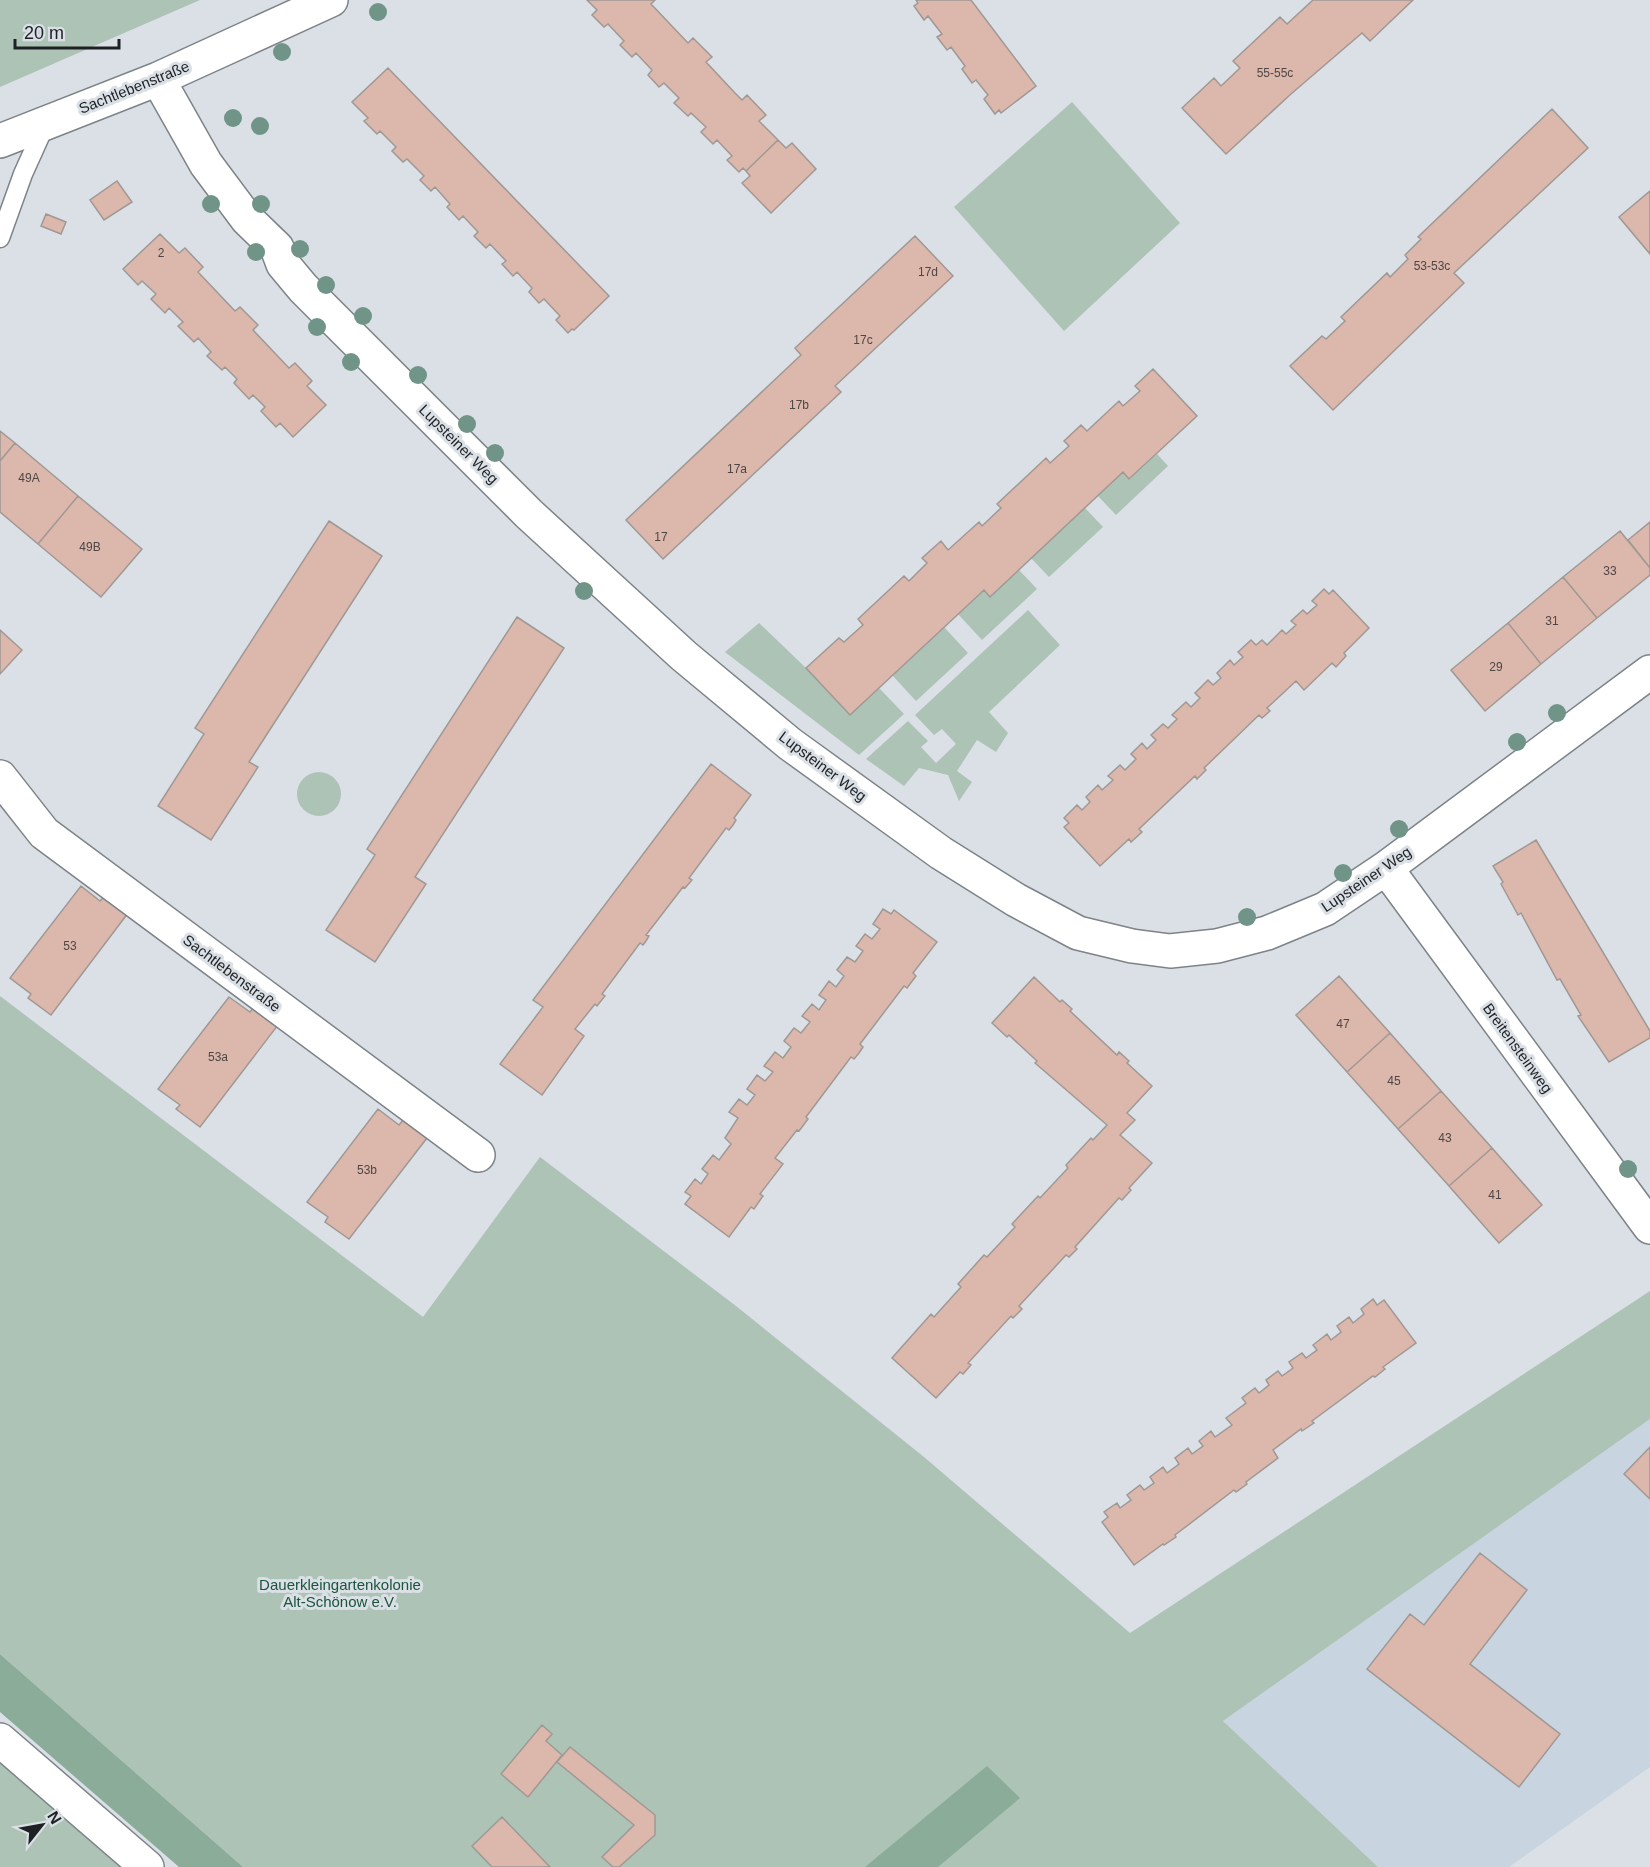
<svg xmlns="http://www.w3.org/2000/svg" width="1650" height="1867" viewBox="0 0 1650 1867" font-family="Helvetica,sans-serif">
	<style>
		.built { fill: #c8d4df }
		.green { fill: #acc3b5 }
		.forest { fill: #8aac99 }
		.building { fill: #dcb7ab; stroke: #a09895; stroke-width: 1.5 }
		.lines { fill: none; stroke-linecap: round; stroke-linejoin: round }
		.service-casing { stroke: #7d8388; stroke-width: 21 }
		.minor-casing { stroke: #7d8388; stroke-width: 36 }
		.service { stroke: #fff; stroke-width: 18 }
		.minor { stroke: #fff; stroke-width: 33 }
		.tree { fill: #709487 }
		.labels { text-anchor: middle; dominant-baseline: central; stroke-width: 6; stroke-linejoin: round; paint-order: stroke }
		.number-label { font-size: 12px; fill: #4e4645 }
		.street-label { font-size: 15px; fill: #1e2123; stroke: #dae0e6 }
		.park-label { font-size: 15px; fill: #1a553a; stroke: #dae0e6 }
	</style>
	<rect width="100%" height="100%" fill="#dae0e6"/>
	<path class="built" d="M 1650,1419 L 1650,1767 L 1509,1867 L 1378,1867 L 1223,1721 Z"/>
	<path class="green" d="M 0,0 L 200,0 L 0,87 Z
		M 1072,102 L 1180,223 L 1064,331 L 954,207 Z
		M 1157,454 L 1168,466 L 1116,515 L 1098,496 L 1123,472 L 1130,479 Z
		M 1085,508 L 1103,527 L 1049,577 L 1031,558 Z
		M 1019,570 L 1037,589 L 982,640 L 958,614 L 984,590 L 990,596 Z
		M 1028,610 L 1060,645 L 989,712 L 1008,733 L 996,752 L 977,740 L 957,771 L 972,782 L 959,801 L 948,775 L 919,768 L 904,786 L 866,759 L 908,721 L 928,741 L 921,747 L 936,763 L 956,744 L 942,729 L 934,735 L 915,715 Z
		M 759,623 L 806,668 L 850,715 L 879,688 L 904,714 L 859,755 L 725,652 Z
		M 944,627 L 968,653 L 916,701 L 892,675 Z
		M297 794a22 22 0 1 1 44 0a22 22 0 1 1-44 0Z
		M 0,996 L 423,1317 L 540,1157 L 736,1306 L 924,1457 L 1130,1633 L 1650,1291 L 1650,1419 L 1223,1721 L 1378,1867 L 243,1867 L 0,1654 Z
		M 0,1763 L 120,1867 L 0,1867 Z"/>
	<path class="forest" d="M 0,1654 L 243,1867 L 179,1867 L 0,1712 Z
		M 987,1766 L 1020,1798 L 938,1867 L 865,1867 Z"/>
	<path class="building" d="M 587,0 L 655,0 L 651,4 L 688,43 L 693,38 L 712,57 L 706,62 L 735,93 L 742,100 L 747,95 L 766,115 L 759,121 L 778,140 L 746,171 L 743,168 L 739,172 L 727,160 L 732,156 L 717,140 L 713,144 L 701,132 L 706,127 L 691,113 L 688,116 L 674,103 L 679,98 L 664,83 L 659,87 L 648,75 L 652,70 L 636,53 L 632,57 L 620,45 L 624,41 L 608,24 L 604,27 L 592,15 L 597,10 Z
		M 916,0 L 971,0 L 1036,86 L 1001,113 L 999,110 L 995,114 L 984,99 L 988,95 L 976,80 L 972,83 L 962,69 L 965,66 L 951,47 L 947,50 L 937,37 L 942,34 L 928,16 L 924,20 L 914,6 L 918,3 Z
		M 1313,0 L 1413,0 L 1370,41 L 1362,33 L 1291,94 L 1226,154 L 1182,108 L 1214,78 L 1221,86 L 1240,68 L 1233,61 L 1280,17 L 1287,24 Z
		M 388,68 L 609,296 L 574,330 L 572,329 L 568,333 L 556,320 L 560,316 L 544,299 L 539,303 L 529,292 L 532,288 L 517,272 L 513,276 L 502,264 L 506,261 L 490,244 L 486,248 L 474,236 L 478,232 L 463,216 L 459,220 L 447,207 L 450,204 L 435,187 L 431,191 L 420,180 L 424,176 L 407,159 L 403,162 L 392,151 L 396,147 L 380,131 L 377,134 L 364,121 L 368,118 L 352,102 Z
		M 1552,109 L 1588,148 L 1454,273 L 1464,283 L 1333,410 L 1290,366 L 1322,336 L 1326,339 L 1345,321 L 1341,317 L 1387,273 L 1390,277 L 1408,259 L 1405,255 L 1421,239 L 1418,237 Z
		M 778,140 L 786,148 L 792,143 L 816,169 L 771,213 L 742,183 L 750,176 L 746,171 Z
		M 117,181 L 132,202 L 104,220 L 90,200 Z
		M 1650,191 L 1650,254 L 1619,217 Z
		M 46,214 L 66,222 L 61,234 L 41,226 Z
		M 160,234 L 179,253 L 185,248 L 203,267 L 198,272 L 235,311 L 240,307 L 258,325 L 253,330 L 289,368 L 295,363 L 312,381 L 307,386 L 326,405 L 293,437 L 280,423 L 276,427 L 261,411 L 265,407 L 253,395 L 249,399 L 234,383 L 237,379 L 225,367 L 222,370 L 207,356 L 211,352 L 198,338 L 194,342 L 178,326 L 183,322 L 169,308 L 165,313 L 151,299 L 156,294 L 142,281 L 138,285 L 123,269 Z
		M 915,236 L 953,276 L 835,386 L 841,392 L 663,559 L 626,520 L 801,355 L 795,348 Z
		M 1153,369 L 1197,416 L 1129,479 L 1123,472 L 990,597 L 984,590 L 850,715 L 806,668 L 839,638 L 844,642 L 863,625 L 858,619 L 904,576 L 909,581 L 927,563 L 922,558 L 941,541 L 948,550 L 979,522 L 982,526 L 1001,508 L 997,504 L 1046,458 L 1050,463 L 1069,446 L 1064,441 L 1081,425 L 1087,431 L 1119,401 L 1123,406 L 1140,391 L 1135,386 Z
		M 0,431 L 15,443 L 0,461 Z
		M 15,443 L 78,496 L 38,544 L 0,512 L 0,461 Z
		M 78,496 L 142,549 L 101,597 L 38,544 Z
		M 329,521 L 382,556 L 249,762 L 258,767 L 211,840 L 158,806 L 204,734 L 195,728 Z
		M 1650,522 L 1650,568 L 1628,540 Z
		M 1620,531 L 1650,568 L 1650,575 L 1597,618 L 1563,577 Z
		M 1563,577 L 1597,618 L 1541,664 L 1508,623 Z
		M 1324,589 L 1329,594 L 1333,590 L 1369,628 L 1344,653 L 1346,656 L 1336,667 L 1332,663 L 1304,690 L 1296,681 L 1267,708 L 1270,711 L 1262,718 L 1259,715 L 1204,768 L 1206,770 L 1197,779 L 1195,776 L 1139,829 L 1142,832 L 1131,842 L 1129,839 L 1100,866 L 1064,827 L 1069,823 L 1064,818 L 1077,805 L 1082,810 L 1090,802 L 1086,797 L 1098,785 L 1102,790 L 1113,780 L 1108,776 L 1120,765 L 1125,770 L 1136,759 L 1131,754 L 1142,743 L 1147,749 L 1156,740 L 1151,735 L 1163,724 L 1168,728 L 1177,719 L 1172,715 L 1186,702 L 1191,707 L 1200,698 L 1195,693 L 1208,680 L 1213,685 L 1221,678 L 1217,673 L 1230,660 L 1234,665 L 1243,657 L 1238,652 L 1251,640 L 1256,645 L 1262,640 L 1267,645 L 1282,630 L 1286,634 L 1296,625 L 1291,621 L 1303,610 L 1307,614 L 1317,605 L 1312,601 Z
		M 517,617 L 564,648 L 415,877 L 426,884 L 375,962 L 326,930 L 375,855 L 367,849 Z
		M 1508,623 L 1541,664 L 1485,711 L 1451,670 Z
		M 0,630 L 22,650 L 0,674 Z
		M 711,764 L 751,795 L 734,818 L 736,820 L 733,825 L 729,830 L 726,828 L 689,878 L 692,880 L 685,888 L 683,887 L 646,935 L 649,936 L 646,941 L 643,945 L 640,943 L 602,994 L 605,996 L 597,1006 L 595,1004 L 575,1029 L 584,1036 L 542,1095 L 500,1064 L 543,1007 L 533,1000 Z
		M 1536,840 L 1650,1031 L 1650,1038 L 1609,1062 L 1578,1016 L 1581,1015 L 1560,979 L 1557,980 L 1521,913 L 1518,915 L 1501,884 L 1503,882 L 1493,866 Z
		M 81,886 L 100,901 L 106,895 L 128,913 L 51,1015 L 28,998 L 31,994 L 10,978 Z
		M 883,909 L 891,914 L 894,910 L 937,942 L 913,973 L 916,976 L 907,988 L 904,986 L 860,1044 L 863,1047 L 859,1053 L 854,1059 L 851,1057 L 806,1117 L 808,1119 L 799,1131 L 797,1130 L 775,1158 L 783,1164 L 760,1194 L 763,1196 L 754,1209 L 751,1207 L 729,1237 L 685,1204 L 691,1196 L 685,1192 L 695,1179 L 701,1184 L 708,1174 L 702,1169 L 713,1155 L 719,1160 L 731,1144 L 725,1138 L 738,1118 L 729,1112 L 739,1099 L 747,1105 L 755,1095 L 747,1089 L 757,1075 L 765,1081 L 773,1072 L 764,1066 L 775,1052 L 783,1058 L 791,1047 L 784,1041 L 794,1028 L 801,1033 L 810,1022 L 802,1016 L 812,1004 L 819,1010 L 826,1000 L 819,995 L 829,981 L 836,987 L 844,976 L 837,970 L 847,957 L 855,962 L 863,951 L 856,946 L 865,934 L 872,939 L 880,929 L 873,924 Z
		M 1339,976 L 1390,1033 L 1347,1072 L 1296,1015 Z
		M 1034,977 L 1060,1002 L 1062,1000 L 1072,1009 L 1070,1011 L 1117,1055 L 1119,1052 L 1129,1061 L 1127,1063 L 1152,1086 L 1127,1113 L 1135,1120 L 1120,1135 L 1152,1163 L 1129,1188 L 1131,1190 L 1122,1200 L 1119,1198 L 1075,1247 L 1077,1249 L 1069,1257 L 1066,1255 L 1019,1306 L 1022,1309 L 1013,1318 L 1011,1316 L 968,1363 L 971,1365 L 963,1374 L 960,1372 L 936,1398 L 892,1358 L 931,1314 L 934,1317 L 961,1287 L 958,1284 L 984,1255 L 987,1257 L 1015,1227 L 1012,1224 L 1038,1196 L 1040,1198 L 1068,1168 L 1066,1165 L 1091,1138 L 1093,1140 L 1107,1125 L 1035,1063 L 1037,1061 L 1009,1035 L 1007,1037 L 992,1023 Z
		M 229,997 L 250,1012 L 254,1007 L 278,1025 L 200,1127 L 176,1109 L 180,1105 L 158,1089 Z
		M 1390,1033 L 1441,1091 L 1398,1129 L 1347,1072 Z
		M 1441,1091 L 1492,1148 L 1449,1186 L 1398,1129 Z
		M 378,1109 L 399,1125 L 404,1119 L 427,1138 L 349,1239 L 325,1222 L 328,1217 L 307,1202 Z
		M 1492,1148 L 1542,1205 L 1499,1243 L 1449,1186 Z
		M 1373,1299 L 1377,1305 L 1384,1300 L 1416,1343 L 1383,1367 L 1385,1369 L 1375,1377 L 1373,1376 L 1312,1421 L 1314,1423 L 1302,1431 L 1301,1429 L 1273,1450 L 1278,1458 L 1246,1482 L 1247,1484 L 1236,1492 L 1234,1490 L 1175,1535 L 1176,1537 L 1164,1545 L 1163,1544 L 1134,1565 L 1102,1522 L 1108,1517 L 1104,1512 L 1117,1503 L 1120,1508 L 1131,1500 L 1127,1495 L 1140,1485 L 1144,1490 L 1154,1483 L 1150,1477 L 1163,1467 L 1167,1473 L 1179,1464 L 1175,1458 L 1188,1448 L 1192,1454 L 1203,1446 L 1199,1441 L 1211,1431 L 1215,1437 L 1232,1425 L 1226,1418 L 1246,1403 L 1242,1398 L 1255,1388 L 1259,1393 L 1269,1385 L 1266,1380 L 1278,1371 L 1282,1376 L 1293,1368 L 1289,1362 L 1302,1353 L 1306,1358 L 1317,1350 L 1313,1345 L 1327,1334 L 1331,1340 L 1341,1332 L 1337,1326 L 1349,1317 L 1353,1323 L 1364,1314 L 1361,1309 Z
		M 1650,1447 L 1650,1499 L 1624,1474 Z
		M 1480,1553 L 1527,1590 L 1470,1664 L 1560,1734 L 1519,1787 L 1367,1669 L 1410,1614 L 1424,1625 Z
		M 542,1725 L 552,1734 L 546,1741 L 562,1755 L 528,1797 L 501,1774 Z
		M 570,1747 L 655,1815 L 655,1835 L 619,1867 L 613,1867 L 602,1857 L 634,1825 L 557,1762 Z
		M 502,1817 L 550,1867 L 492,1867 L 472,1846 Z"/>
	<g class="lines">
		<defs>
			<path id="service" d="M 0,238 L 23,174 L 46,123"/>
			<path id="minor" d="M 158,79 L 206,164 L 247,219 L 277,248 L 283,264 L 303,288 L 529,514 L 684,656 L 790,744 L 941,853 L 1016,900 L 1078,933 L 1132,946 L 1170,951 L 1217,946 L 1267,933 L 1325,909 L 1386,868 L 1650,672
				M 0,141 L 158,79 L 331,0
				M 0,777 L 44,833 L 478,1155
				M 1386,868 L 1650,1227
				M 0,1740 L 147,1867"/>
		</defs>
		<use href="#service" class="service-casing"/>
		<use href="#minor" class="minor-casing"/>
		<use href="#service" class="service"/>
		<use href="#minor" class="minor"/>
	</g>
	<g class="tree">
		<circle cx="378" cy="12" r="9"/>
		<circle cx="282" cy="52" r="9"/>
		<circle cx="233" cy="118" r="9"/>
		<circle cx="260" cy="126" r="9"/>
		<circle cx="211" cy="204" r="9"/>
		<circle cx="261" cy="204" r="9"/>
		<circle cx="300" cy="249" r="9"/>
		<circle cx="256" cy="252" r="9"/>
		<circle cx="326" cy="285" r="9"/>
		<circle cx="363" cy="316" r="9"/>
		<circle cx="317" cy="327" r="9"/>
		<circle cx="351" cy="362" r="9"/>
		<circle cx="418" cy="375" r="9"/>
		<circle cx="467" cy="424" r="9"/>
		<circle cx="495" cy="453" r="9"/>
		<circle cx="584" cy="591" r="9"/>
		<circle cx="1557" cy="713" r="9"/>
		<circle cx="1517" cy="742" r="9"/>
		<circle cx="1399" cy="829" r="9"/>
		<circle cx="1343" cy="873" r="9"/>
		<circle cx="1247" cy="917" r="9"/>
		<circle cx="1628" cy="1169" r="9"/>
	</g>
	<g class="labels">
		<g class="number-label">
			<text x="1275" y="73">55-55c</text>
			<text x="161" y="253">2</text>
			<text x="1432" y="266">53-53c</text>
			<text x="928" y="272">17d</text>
			<text x="863" y="340">17c</text>
			<text x="799" y="405">17b</text>
			<text x="737" y="469">17a</text>
			<text x="29" y="478">49A</text>
			<text x="661" y="537">17</text>
			<text x="90" y="547">49B</text>
			<text x="1610" y="571">33</text>
			<text x="1552" y="621">31</text>
			<text x="1496" y="667">29</text>
			<text x="70" y="946">53</text>
			<text x="1343" y="1024">47</text>
			<text x="218" y="1057">53a</text>
			<text x="1394" y="1081">45</text>
			<text x="1445" y="1138">43</text>
			<text x="367" y="1170">53b</text>
			<text x="1495" y="1195">41</text>
		</g>
		<g class="street-label">
			<text transform="translate(134 87) rotate(-22)">Sachtlebenstraße</text>
			<text transform="translate(459 444) rotate(45)">Lupsteiner Weg</text>
			<text transform="translate(823 766) rotate(37)">Lupsteiner Weg</text>
			<text transform="translate(1366 879) rotate(-34)">Lupsteiner Weg</text>
			<text transform="translate(232 973) rotate(37)">Sachtlebenstraße</text>
			<text transform="translate(1518 1048) rotate(54)">Breitensteinweg</text>
		</g>
		<g class="park-label">
			<text x="340" y="1584">Dauerkleingartenkolonie<tspan x="340" dy="17">Alt-Schönow e.V.</tspan></text>
		</g>
	</g>
	<g transform="translate(42 1825) rotate(59)" stroke="#dae0e6" stroke-width="4.5" paint-order="stroke">
	<path d="M0-4.5L10 22L0 15L-10 22Z" fill="#1e2123"/>
	<text y="-9" font-size="16" font-weight="bold" text-anchor="middle" fill="#1e2123">N</text>
	</g>
	<path d="M15 39v9h104v-9" fill="none" stroke="#1e2123" stroke-width="3"/>
	<text x="24" y="39" font-size="18" fill="#1e2123" stroke="#dae0e6" stroke-width="4.5" paint-order="stroke">20 m</text>
</svg>
